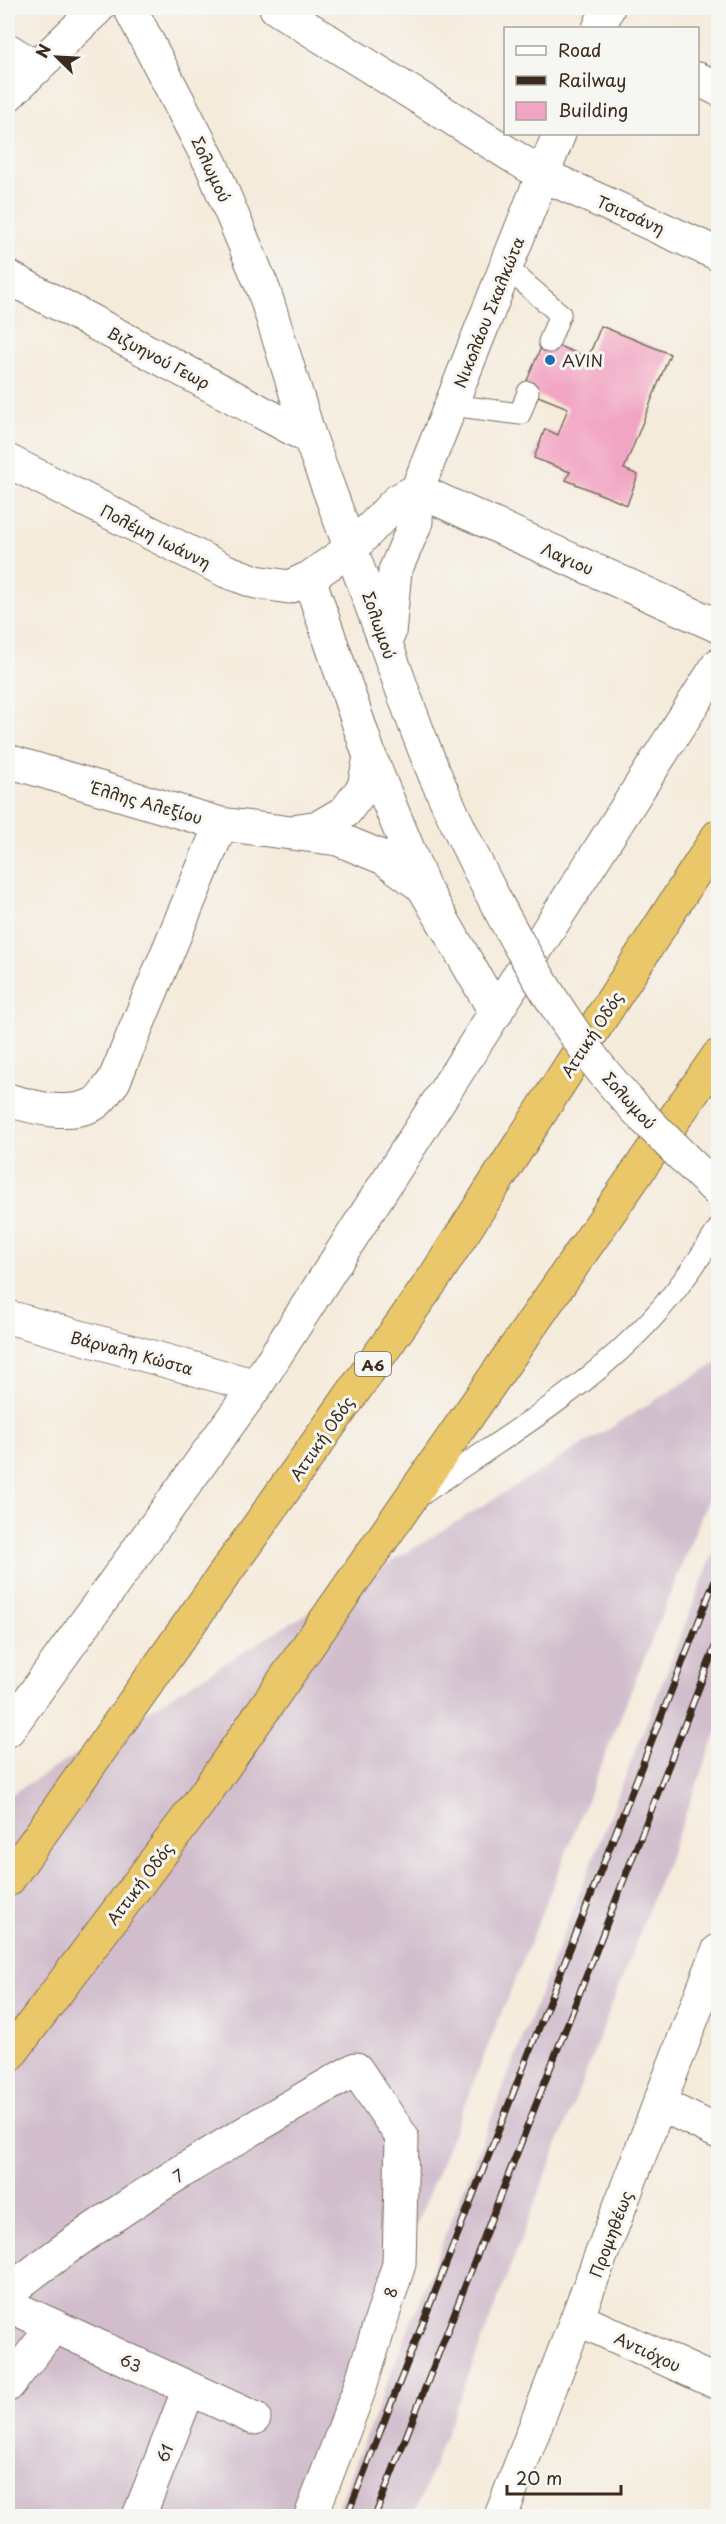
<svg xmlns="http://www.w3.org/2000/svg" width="726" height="2524" viewBox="0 0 726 2524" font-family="'Playpen Sans',sans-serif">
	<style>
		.industrial { fill: #d1bdcc }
		.building { fill: #f2a5c3 }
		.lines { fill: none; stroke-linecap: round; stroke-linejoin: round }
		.service-casing { stroke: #7c6e60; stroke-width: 23 }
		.minor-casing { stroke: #7c6e60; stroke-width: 35 }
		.tertiary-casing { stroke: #7c6e60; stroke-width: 35 }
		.motorway-casing { stroke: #7c6e60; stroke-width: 35 }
		.service { stroke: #fff; stroke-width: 21 }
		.minor { stroke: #fff; stroke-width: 33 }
		.tertiary { stroke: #fff; stroke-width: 33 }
		.motorway { stroke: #eac769; stroke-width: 33 }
		.rail-casing { stroke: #3b2a1e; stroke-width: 7 }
		.rail { stroke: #f6f6f2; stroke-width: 4.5; stroke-dasharray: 14; stroke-linecap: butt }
		.tertiary-bridge-casing { stroke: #7c6e60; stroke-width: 35; stroke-linecap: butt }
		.tertiary-bridge { stroke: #fff; stroke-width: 33 }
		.poi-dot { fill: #1f6fb2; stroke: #f6f6f2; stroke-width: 2 }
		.labels { text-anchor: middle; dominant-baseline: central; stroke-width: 6; stroke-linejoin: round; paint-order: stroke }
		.shield { fill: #f6f6f2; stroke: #73675e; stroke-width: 1.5 }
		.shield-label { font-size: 15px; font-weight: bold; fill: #3b2a1e }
		.street-label { font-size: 16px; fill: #3b2a1e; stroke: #f6f6f2 }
		.poi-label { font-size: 16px; fill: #3b2a1e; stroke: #f6f6f2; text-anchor: start }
	</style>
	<rect width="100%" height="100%" fill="#f6f6f2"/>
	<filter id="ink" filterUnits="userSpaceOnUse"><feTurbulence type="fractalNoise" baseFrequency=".0167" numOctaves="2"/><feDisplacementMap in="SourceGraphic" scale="12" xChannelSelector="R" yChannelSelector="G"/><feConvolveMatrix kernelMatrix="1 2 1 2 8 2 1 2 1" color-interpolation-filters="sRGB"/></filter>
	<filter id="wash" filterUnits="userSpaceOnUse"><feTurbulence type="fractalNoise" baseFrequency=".008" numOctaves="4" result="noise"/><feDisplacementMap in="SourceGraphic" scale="24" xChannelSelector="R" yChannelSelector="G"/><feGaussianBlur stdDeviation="1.35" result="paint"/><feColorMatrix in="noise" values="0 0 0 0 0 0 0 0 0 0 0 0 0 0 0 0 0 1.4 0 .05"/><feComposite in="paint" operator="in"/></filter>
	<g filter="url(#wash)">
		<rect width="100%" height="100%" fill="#f5ebdb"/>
		<path class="industrial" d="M 718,1362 L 718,1475 L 299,2516 L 8,2516 L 8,1796 Z
			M 718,1541 L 718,1730 L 414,2516 L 335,2516 Z"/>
		<g id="blocks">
			<path class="building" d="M 601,326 L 670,354 L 624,469 L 638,475 L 627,505 L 566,480 L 570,472 L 534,458 L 545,429 L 558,435 L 568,408 L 523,390 L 544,340 L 588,358 Z"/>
		</g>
	</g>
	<g filter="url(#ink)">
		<use href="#blocks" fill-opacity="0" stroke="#7c6e60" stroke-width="1.5"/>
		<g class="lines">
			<defs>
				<path id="service" d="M 506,267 L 560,314 L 549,342
					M 451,405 L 520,414 L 528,392
					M 421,1495 C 494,1444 574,1397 637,1334 C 669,1303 695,1266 718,1229"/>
				<path id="minor" d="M 276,8 L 543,175 L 718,254
					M 8,50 L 37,68
					M 698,79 L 718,89
					M 8,95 L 98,8
					M 8,277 L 310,438
					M 8,461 L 226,571 L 256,582 L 289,587 L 309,578
					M 417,490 L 718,626
					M 352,548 L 309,578 L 370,757 L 424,888 L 496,1013
					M 8,761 L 221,824 L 338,839 L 384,858 L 423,887
					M 299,830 L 319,827 L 345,812 L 364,787 L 370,757
					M 8,1100 C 33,1107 66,1117 92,1105 C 100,1102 108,1088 114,1081 L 221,824
					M 8,1317 L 256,1386
					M 660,2104 L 718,2132
					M 8,2292 C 116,2207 236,2137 356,2069 L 402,2137 L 399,2264 L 358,2393 L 311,2516
					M 8,2305 L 254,2418
					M 578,2319 L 718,2383
					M 8,2385 L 54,2326
					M 139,2516 L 189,2389"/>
				<path id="tertiary" d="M 130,8 L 211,164 L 264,291 L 310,438 L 388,650
					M 599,28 L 608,8
					M 352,548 L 397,501 L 417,490
					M 389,633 L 395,571 L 416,522 L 417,490 L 559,134
					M 8,1730 L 256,1386 L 718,665
					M 501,2516 L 718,1951"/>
				<path id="motorway" d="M 8,1880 L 436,1275 L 718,836
					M 8,2057 L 198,1804 L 718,1056"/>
			</defs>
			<use href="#service" class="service-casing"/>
			<use href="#minor" class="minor-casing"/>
			<use href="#tertiary" class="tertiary-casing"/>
			<use href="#motorway" class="motorway-casing"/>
			<use href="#service" class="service"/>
			<use href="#minor" class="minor"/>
			<use href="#tertiary" class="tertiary"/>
			<use href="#motorway" class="motorway"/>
			<defs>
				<path id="rail" d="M 347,2516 L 718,1572
					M 375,2516 L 718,1639"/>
			</defs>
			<use href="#rail" class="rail-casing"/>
			<use href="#rail" class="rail"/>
			<defs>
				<path id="tertiary-bridge" d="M 388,650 C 404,694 419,739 438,782 C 479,874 532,978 593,1059 C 630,1107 675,1149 718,1191"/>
			</defs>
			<use href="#tertiary-bridge" class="tertiary-bridge-casing"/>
			<use href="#tertiary-bridge" class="tertiary-bridge"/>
		</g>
	</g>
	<circle class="poi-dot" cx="550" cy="360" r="6"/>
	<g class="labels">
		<rect class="shield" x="355" y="1352" width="36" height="24" rx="4.5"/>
		<g class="shield-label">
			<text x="373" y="1364">Α6</text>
		</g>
		<g class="street-label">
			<text transform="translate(212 169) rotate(65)">Σολωμού</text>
			<text transform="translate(631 214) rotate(24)">Τσιτσάνη</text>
			<text transform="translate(488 312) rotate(-68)">Νικολάου Σκαλκώτα</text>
			<text transform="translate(159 357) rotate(28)">Βιζυηνού Γεωρ</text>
			<text transform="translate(156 536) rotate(27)">Πολέμη Ιωάννη</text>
			<text transform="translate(568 558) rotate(24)">Λαγιου</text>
			<text transform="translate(380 625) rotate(71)">Σολωμού</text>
			<text transform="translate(147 802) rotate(16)">Έλλης Αλεξίου</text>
			<text transform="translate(591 1034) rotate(-57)">Αττική Οδός</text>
			<text transform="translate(630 1100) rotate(48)">Σολωμού</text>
			<text transform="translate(132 1352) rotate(15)">Βάρναλη Κώστα</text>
			<text transform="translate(321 1438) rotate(-55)">Αττική Οδός</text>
			<text transform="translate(139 1883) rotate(-53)">Αττική Οδός</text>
			<text transform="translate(178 2175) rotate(-32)">7</text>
			<text transform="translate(610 2234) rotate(-69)">Προμηθέως</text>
			<text transform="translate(390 2292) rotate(-72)">8</text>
			<text transform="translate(648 2351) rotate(25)">Αντιόχου</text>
			<text transform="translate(131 2362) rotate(25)">63</text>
			<text transform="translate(164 2453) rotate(-69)">61</text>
		</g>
		<g class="poi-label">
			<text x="562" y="360">AVIN</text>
		</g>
	</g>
	<rect width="726" height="2524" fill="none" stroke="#f6f6f2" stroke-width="30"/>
	<rect x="504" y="27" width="195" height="108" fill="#f6f6f2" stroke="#aba49d" stroke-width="1.5"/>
	<rect x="516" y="46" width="30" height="9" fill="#ffffff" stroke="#aba49d" stroke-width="1.5"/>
	<text x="558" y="57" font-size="18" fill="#3b2a1e">Road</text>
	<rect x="516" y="76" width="30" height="9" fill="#3b2a1e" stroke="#aba49d" stroke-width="1.5"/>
	<text x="558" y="87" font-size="18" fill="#3b2a1e">Railway</text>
	<rect x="516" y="102" width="30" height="18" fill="#f2a5c3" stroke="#aba49d" stroke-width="1.5"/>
	<text x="558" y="117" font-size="18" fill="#3b2a1e">Building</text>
	<g transform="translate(57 57) rotate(294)" stroke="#f6f6f2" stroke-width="4.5" paint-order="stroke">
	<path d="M0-4.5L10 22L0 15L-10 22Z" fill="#3b2a1e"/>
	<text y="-9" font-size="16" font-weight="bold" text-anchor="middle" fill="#3b2a1e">N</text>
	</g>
	<path d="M507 2485v9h114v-9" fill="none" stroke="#3b2a1e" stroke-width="3"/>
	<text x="516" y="2485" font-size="18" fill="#3b2a1e" stroke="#f6f6f2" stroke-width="4.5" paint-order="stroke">20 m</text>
</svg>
